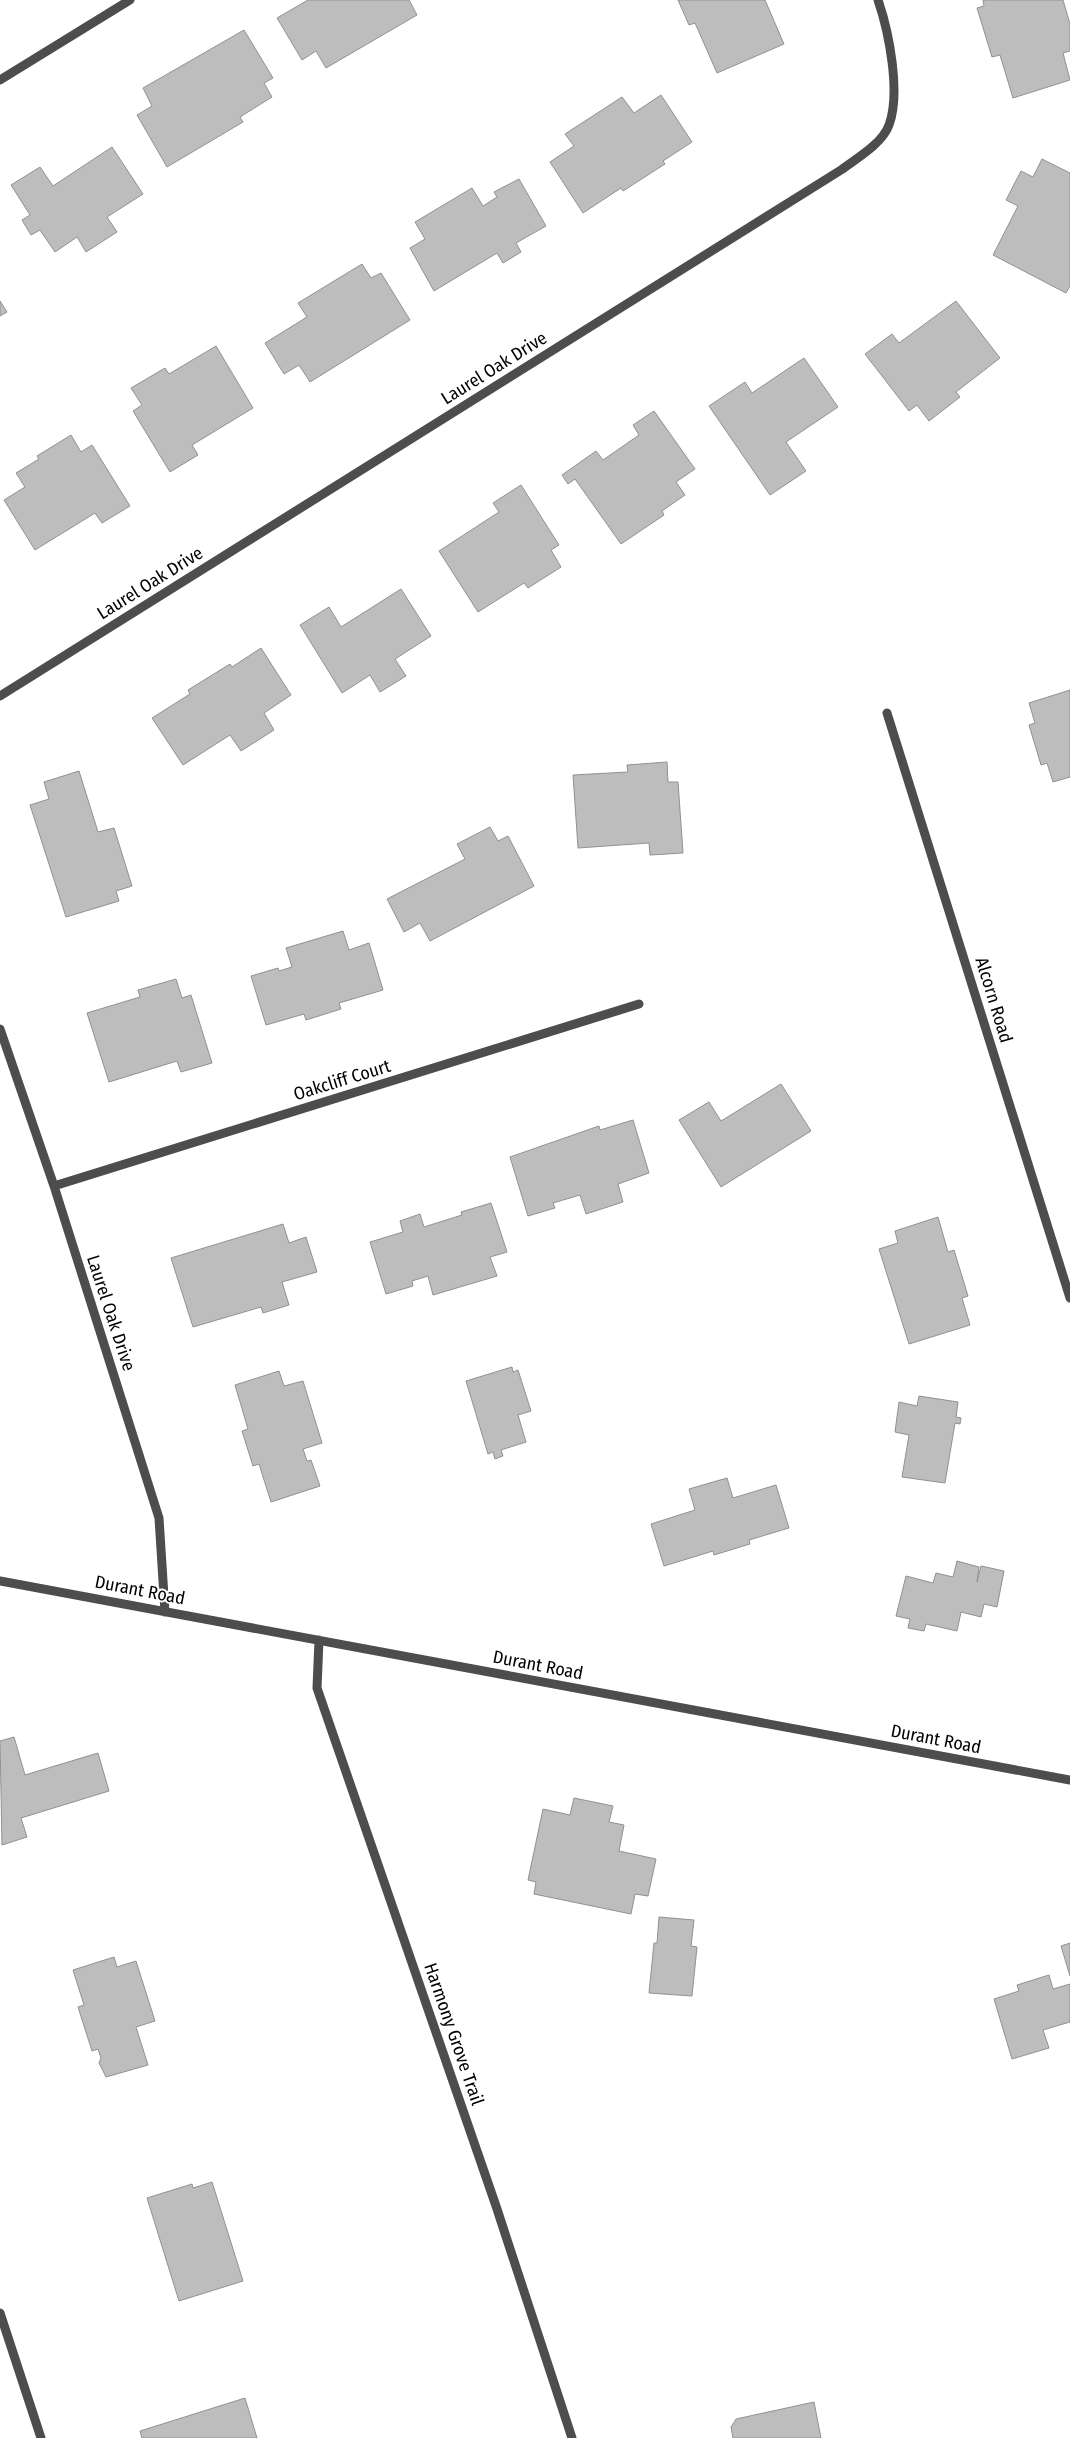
<svg xmlns="http://www.w3.org/2000/svg" width="1070" height="2438" viewBox="0 0 1070 2438" font-family="'Fira Sans Condensed',sans-serif">
	<style>
		.building { fill: #bdbdbd; stroke: #919191 }
		.lines { fill: none; stroke-linecap: round; stroke-linejoin: round }
		.minor { stroke: #4d4d4d; stroke-width: 9 }
		.labels { text-anchor: middle; dominant-baseline: central; stroke-width: 4; stroke-linejoin: round; paint-order: stroke }
		.street-label { font-size: 18px; fill: #000; stroke: #fff }
	</style>
	<rect width="100%" height="100%" fill="#fff"/>
	<path class="building" d="M 308,0 L 409,0 L 417,15 L 326,68 L 316,51 L 302,60 L 277,18 Z
		M 678,0 L 765,0 L 784,44 L 717,73 L 695,23 L 689,25 Z
		M 983,0 L 1063,0 L 1070,24 L 1070,51 L 1063,53 L 1070,80 L 1013,98 L 1000,55 L 992,57 L 977,8 L 984,6 Z
		M 244,30 L 273,78 L 264,83 L 272,97 L 240,117 L 243,122 L 167,167 L 137,115 L 152,106 L 143,88 Z
		M 661,95 L 692,142 L 663,161 L 665,164 L 623,191 L 621,188 L 583,213 L 550,162 L 574,146 L 565,134 L 622,97 L 634,113 Z
		M 112,147 L 143,194 L 107,217 L 117,232 L 86,252 L 77,237 L 55,252 L 40,230 L 31,235 L 22,220 L 30,215 L 11,185 L 40,167 L 53,186 Z
		M 1042,159 L 1070,173 L 1070,286 L 1066,293 L 993,255 L 1018,206 L 1006,200 L 1021,171 L 1033,177 Z
		M 519,179 L 546,226 L 516,243 L 521,252 L 503,263 L 497,253 L 434,291 L 410,248 L 425,239 L 415,222 L 472,188 L 483,206 L 497,197 L 494,192 Z
		M 362,264 L 371,278 L 381,273 L 410,320 L 310,382 L 299,365 L 284,374 L 265,343 L 307,317 L 298,303 Z
		M 0,301 L 7,312 L 0,316 Z
		M 956,301 L 1000,358 L 956,392 L 960,397 L 929,421 L 917,405 L 909,411 L 865,354 L 892,334 L 899,343 Z
		M 216,346 L 253,408 L 192,445 L 198,455 L 170,472 L 133,411 L 142,405 L 131,388 L 165,368 L 169,374 Z
		M 804,358 L 838,407 L 786,442 L 806,471 L 770,495 L 709,406 L 745,382 L 752,393 Z
		M 654,411 L 695,469 L 676,482 L 685,495 L 662,511 L 664,515 L 621,544 L 575,479 L 568,484 L 562,475 L 596,451 L 603,460 L 639,435 L 633,425 Z
		M 71,435 L 81,452 L 92,445 L 130,506 L 102,523 L 95,513 L 35,550 L 4,500 L 25,487 L 16,473 L 39,459 L 37,456 Z
		M 521,485 L 559,545 L 551,550 L 561,567 L 528,588 L 524,583 L 478,612 L 439,551 L 499,512 L 493,503 Z
		M 401,589 L 431,636 L 395,659 L 406,676 L 380,692 L 370,675 L 342,693 L 300,625 L 329,607 L 341,627 Z
		M 261,648 L 291,695 L 264,713 L 274,730 L 241,751 L 230,735 L 183,765 L 152,718 L 190,694 L 188,690 L 230,664 L 232,667 Z
		M 1070,690 L 1070,777 L 1053,782 L 1047,763 L 1041,765 L 1029,725 L 1035,723 L 1029,703 Z
		M 667,762 L 668,782 L 678,782 L 683,853 L 650,855 L 649,843 L 578,848 L 573,775 L 628,772 L 627,765 Z
		M 79,771 L 98,832 L 114,828 L 132,886 L 116,891 L 119,901 L 66,917 L 30,805 L 49,799 L 44,782 Z
		M 490,827 L 498,841 L 508,836 L 534,886 L 430,941 L 420,923 L 404,932 L 387,899 L 465,859 L 457,844 Z
		M 343,931 L 349,950 L 369,943 L 383,990 L 339,1003 L 341,1009 L 306,1020 L 304,1014 L 266,1025 L 251,976 L 278,968 L 279,971 L 292,967 L 286,948 Z
		M 176,979 L 182,998 L 191,995 L 212,1063 L 181,1072 L 177,1061 L 109,1082 L 87,1013 L 140,997 L 138,990 Z
		M 781,1084 L 811,1131 L 721,1187 L 679,1120 L 709,1102 L 721,1121 Z
		M 633,1120 L 649,1173 L 618,1184 L 623,1202 L 586,1214 L 580,1195 L 553,1203 L 555,1208 L 528,1216 L 510,1157 L 599,1126 L 600,1130 Z
		M 491,1203 L 507,1252 L 490,1257 L 497,1276 L 433,1295 L 428,1276 L 412,1281 L 413,1286 L 386,1294 L 370,1242 L 403,1232 L 400,1221 L 420,1214 L 424,1227 L 462,1215 L 461,1212 Z
		M 938,1217 L 948,1252 L 954,1250 L 968,1296 L 962,1298 L 970,1325 L 909,1344 L 879,1249 L 898,1243 L 895,1231 Z
		M 283,1224 L 289,1243 L 306,1237 L 317,1272 L 282,1282 L 289,1305 L 263,1313 L 261,1307 L 193,1327 L 171,1258 Z
		M 512,1367 L 513,1372 L 518,1370 L 531,1411 L 518,1415 L 526,1442 L 501,1450 L 503,1456 L 495,1459 L 493,1452 L 488,1454 L 466,1381 Z
		M 279,1371 L 284,1386 L 303,1381 L 322,1443 L 303,1449 L 307,1461 L 311,1460 L 320,1486 L 271,1502 L 259,1464 L 253,1466 L 242,1431 L 248,1429 L 235,1385 Z
		M 919,1396 L 958,1402 L 956,1417 L 961,1418 L 960,1424 L 955,1423 L 945,1483 L 902,1477 L 909,1435 L 895,1432 L 899,1402 L 917,1406 Z
		M 727,1478 L 733,1498 L 776,1485 L 789,1528 L 749,1540 L 750,1544 L 714,1555 L 713,1551 L 664,1566 L 651,1524 L 695,1510 L 689,1489 Z
		M 957,1561 L 979,1567 L 977,1582 L 981,1566 L 1004,1571 L 997,1607 L 984,1604 L 981,1617 L 961,1612 L 957,1631 L 926,1624 L 924,1631 L 908,1628 L 910,1619 L 896,1616 L 906,1576 L 933,1583 L 936,1573 L 953,1577 Z
		M 14,1737 L 25,1775 L 98,1753 L 109,1791 L 21,1818 L 27,1837 L 2,1845 L 0,1741 Z
		M 574,1798 L 613,1806 L 609,1822 L 624,1825 L 619,1851 L 656,1859 L 648,1896 L 635,1894 L 631,1914 L 534,1894 L 536,1882 L 528,1880 L 543,1809 L 570,1815 Z
		M 659,1917 L 694,1920 L 691,1946 L 697,1947 L 692,1996 L 649,1993 L 654,1943 L 657,1943 Z
		M 1070,1943 L 1070,1976 L 1061,1946 Z
		M 114,1957 L 117,1967 L 136,1961 L 155,2021 L 136,2027 L 148,2065 L 106,2077 L 99,2063 L 101,2058 L 98,2049 L 92,2051 L 78,2007 L 84,2005 L 73,1970 Z
		M 1049,1975 L 1053,1989 L 1070,1984 L 1070,2022 L 1043,2030 L 1049,2048 L 1012,2059 L 994,1999 L 1019,1991 L 1017,1985 Z
		M 212,2182 L 243,2281 L 179,2301 L 147,2198 L 192,2184 L 193,2188 Z
		M 245,2398 L 257,2438 L 142,2438 L 140,2431 Z
		M 814,2402 L 821,2438 L 733,2438 L 731,2427 L 736,2419 Z"/>
	<g class="lines">
		<path class="minor" d="M 0,80 L 130,0
			M 0,696 L 841,170 C 857,158 882,144 889,125 C 901,93 889,32 878,0
			M 887,713 L 1070,1298
			M 0,1029 L 54,1186 L 159,1518 L 165,1612
			M 54,1186 L 639,1004
			M 0,1581 L 1070,1780
			M 319,1640 L 317,1688 L 496,2206 L 572,2438
			M 0,2313 L 41,2438"/>
	</g>
	<g class="labels">
		<g class="street-label">
			<text transform="translate(494 368) rotate(-32)">Laurel Oak Drive</text>
			<text transform="translate(150 583) rotate(-32)">Laurel Oak Drive</text>
			<text transform="translate(994 1000) rotate(73)">Alcorn Road</text>
			<text transform="translate(342 1080) rotate(-17)">Oakcliff Court</text>
			<text transform="translate(111 1313) rotate(72)">Laurel Oak Drive</text>
			<text transform="translate(140 1590) rotate(11)">Durant Road</text>
			<text transform="translate(538 1665) rotate(11)">Durant Road</text>
			<text transform="translate(936 1739) rotate(11)">Durant Road</text>
			<text transform="translate(454 2034) rotate(71)">Harmony Grove Trail</text>
		</g>
	</g>
</svg>
